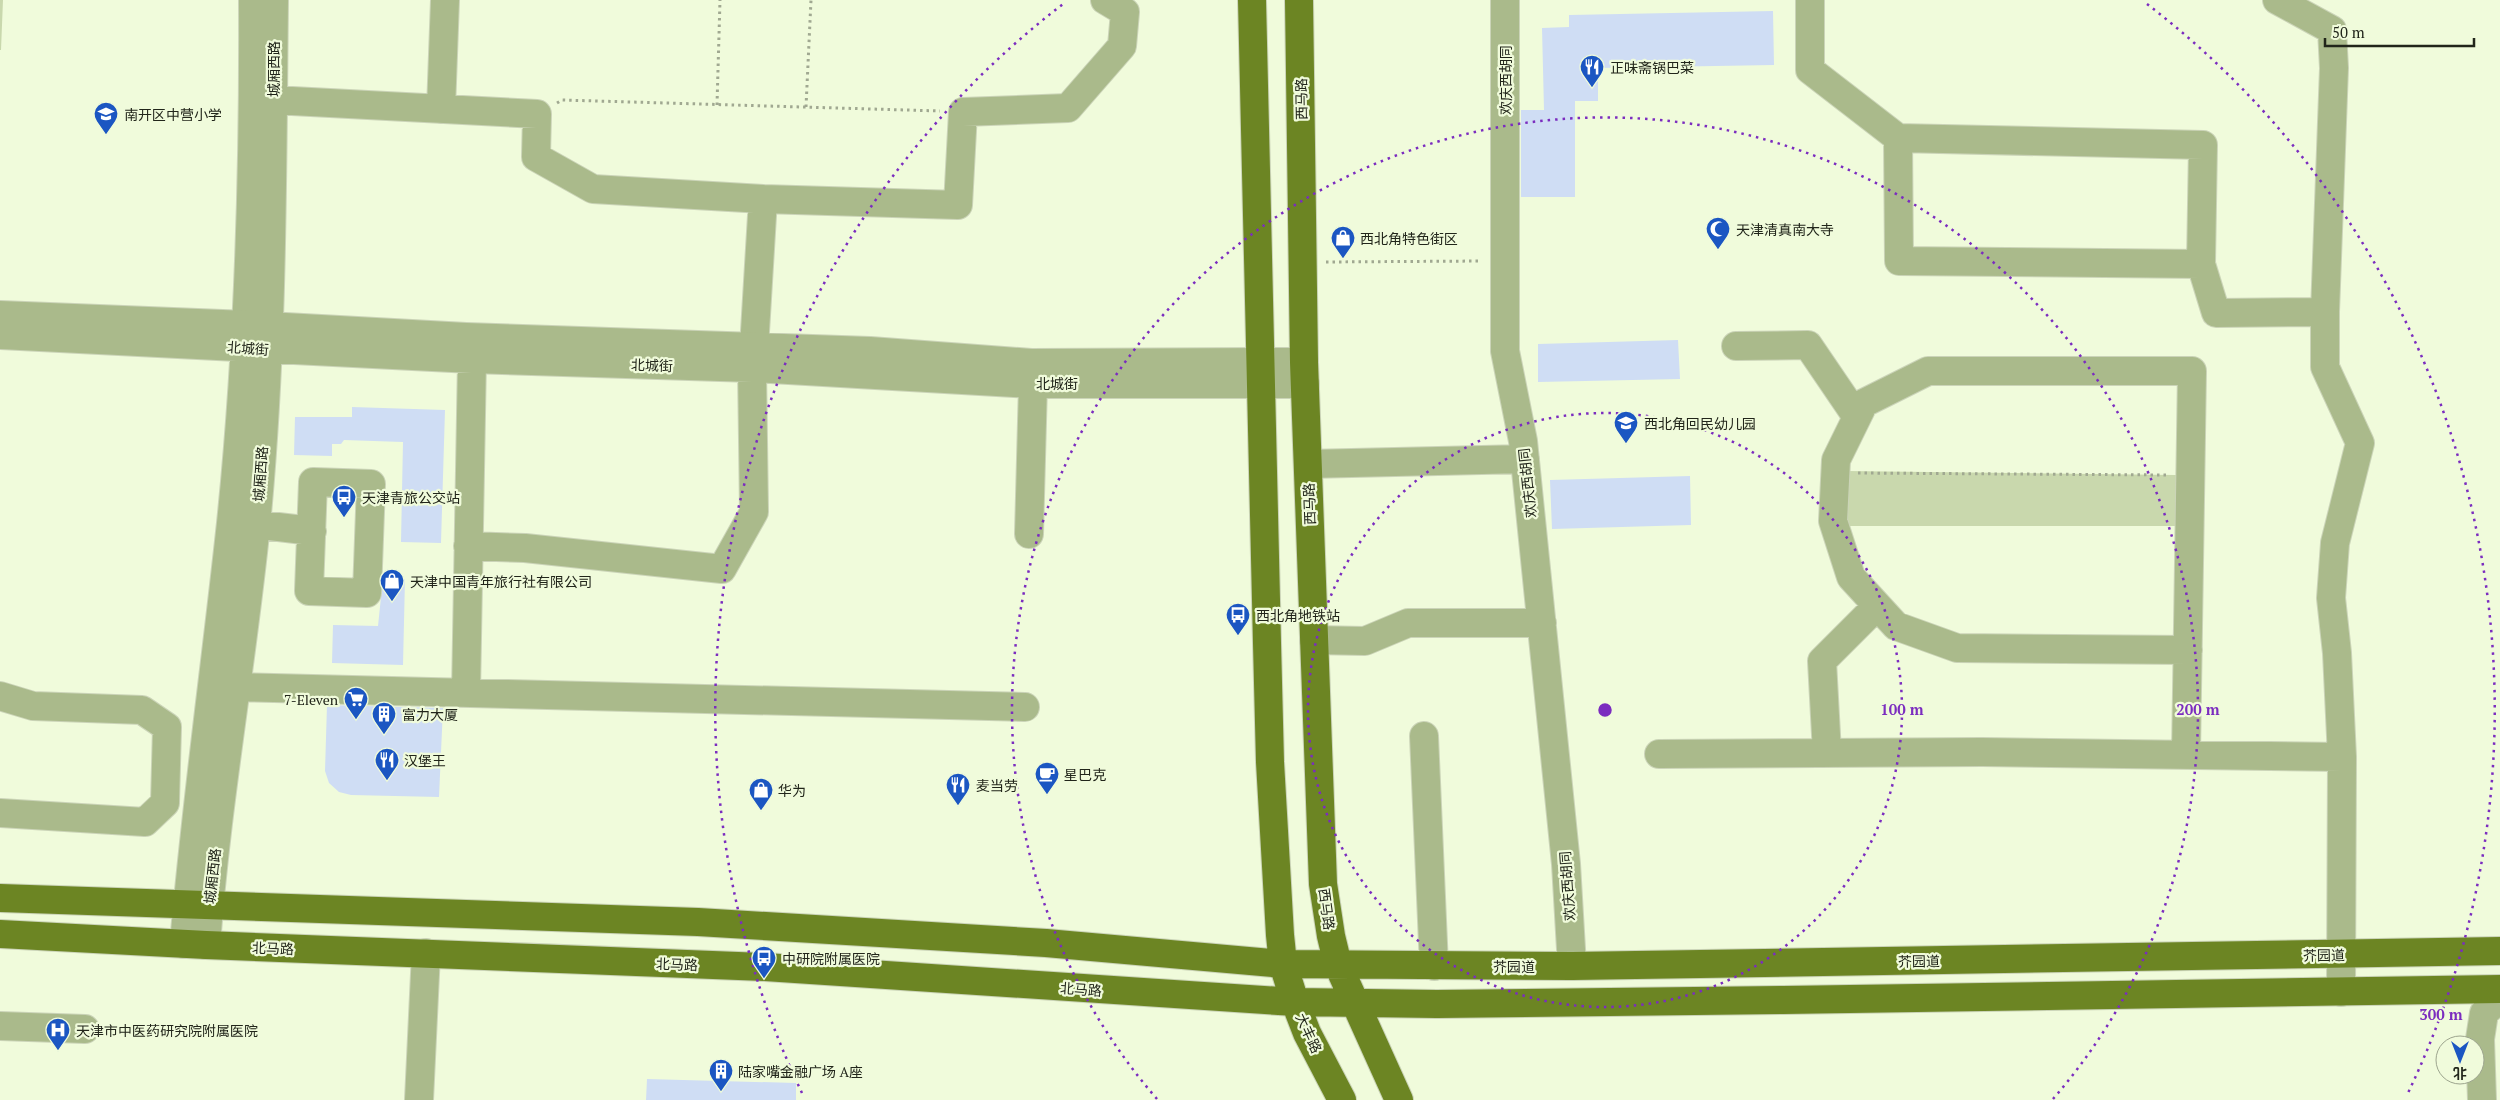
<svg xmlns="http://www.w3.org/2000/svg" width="2500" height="1100" viewBox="0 0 2500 1100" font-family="'PT Serif','Noto Sans SC',serif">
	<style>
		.green { fill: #c9d8ad }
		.building { fill: #cfddf4 }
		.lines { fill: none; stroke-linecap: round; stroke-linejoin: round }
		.minor-casing { stroke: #cbd4b8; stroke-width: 30 }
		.major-casing { stroke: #cbd4b8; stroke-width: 30 }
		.path { stroke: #a0a891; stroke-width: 3; stroke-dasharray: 2.5 4; stroke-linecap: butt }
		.minor { stroke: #aaba8b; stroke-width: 28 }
		.major { stroke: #6c8523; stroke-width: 28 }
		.ring { fill: none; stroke: #7b2cbf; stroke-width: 2.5; stroke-dasharray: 2.5 5 }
		.labels { text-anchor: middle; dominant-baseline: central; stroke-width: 4.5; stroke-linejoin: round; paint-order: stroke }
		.poi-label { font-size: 14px; fill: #21251a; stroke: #f0fbdb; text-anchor: start }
		.street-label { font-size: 14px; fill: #21251a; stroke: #f0fbdb }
		.centre { fill: #7b2cbf; stroke: #f0fbdb; stroke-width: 2.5 }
		.ring-label { font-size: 15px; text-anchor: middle; font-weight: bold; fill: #7b2cbf; stroke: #f0fbdb; stroke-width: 4.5; stroke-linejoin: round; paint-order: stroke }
	</style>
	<rect width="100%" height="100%" fill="#f0fbdb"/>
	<path class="green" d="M 0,0 L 3,0 L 1,50 L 0,50 Z
		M 1846,471 L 2176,475 L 2178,526 L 1848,526 Z"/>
	<path class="building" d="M 1773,11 L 1774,65 L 1598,68 L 1598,101 L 1575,101 L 1575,197 L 1521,197 L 1521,110 L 1544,110 L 1542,28 L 1569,27 L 1569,15 Z
		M 1678,340 L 1680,379 L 1538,382 L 1538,344 Z
		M 352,407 L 445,410 L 441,543 L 401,542 L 403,442 L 344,440 L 341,444 L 332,444 L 332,456 L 294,455 L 295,417 L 352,417 Z
		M 1690,476 L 1691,525 L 1552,529 L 1550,480 Z
		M 383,578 L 405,579 L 403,665 L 332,663 L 333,625 L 378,626 Z
		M 327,705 L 443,708 L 439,797 L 351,795 L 339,792 L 329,783 L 325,771 Z
		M 647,1079 L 796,1083 L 796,1100 L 646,1100 Z"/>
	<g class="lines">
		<defs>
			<path id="minor" d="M 1505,0 L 1505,351 L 1523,441 L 1566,864 L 1572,966
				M 1810,0 L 1810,70 L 1898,138 L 2203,145 L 2201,264 L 2216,313 L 2325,312
				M 2277,0 L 2332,30 L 2334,68 L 2325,312 L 2325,367 L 2360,443 L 2335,543 L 2331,598 L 2337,653 L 2342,757 L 2341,992
				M 273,100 L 537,114 L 536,157 L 593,189 L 763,199 L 754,348
				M 441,109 L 445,0
				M 1898,138 L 1899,261 L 2201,264
				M 763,199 L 958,205 L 963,112 L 1068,108 L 1122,46 L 1125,12 L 1105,0
				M 0,315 L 247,325 L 466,337 L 870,351 L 1031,363 L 1304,362
				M 0,335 L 472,359 L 752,368 L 1033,384 L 1305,384
				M 1736,346 L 1808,345 L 1857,417
				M 1308,464 L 1525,459
				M 313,482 L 371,484 L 367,593 L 309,591 Z
				M 237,522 L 312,531
				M 1029,534 L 1033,384
				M 468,546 L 525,548 L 722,569 L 754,512 L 752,368
				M 1314,640 L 1365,641 L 1408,623 L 1542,623
				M 234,687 L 1025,707
				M 466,693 L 472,359
				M 0,696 L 33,706 L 142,710 L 167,727 L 165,803 L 145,822 L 0,813
				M 1424,736 L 1434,966
				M 1827,753 L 1822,661 L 1877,606
				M 1659,754 L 1982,752 L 2342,757
				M 2186,755 L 2192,371 L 1928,371 L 1864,403 L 1836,460 L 1833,521 L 1851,577 L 1896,626 L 1957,648 L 2188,650
				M 184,944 C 196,803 216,663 231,523 C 249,349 254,175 253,0
				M 206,945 C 216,804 242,665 256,524 C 273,350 272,175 274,0
				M 0,1026 L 85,1029
				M 419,1100 L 426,953
				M 2482,1100 L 2480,1039 L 2484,1013 L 2500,998"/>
			<path id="major" d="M 1252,0 L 1267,643 L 1270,762 L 1280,935 L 1283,964 L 1295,1002 L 1307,1033 L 1342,1100
				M 1299,0 L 1304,362 L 1323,884 L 1331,936 L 1338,965 L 1399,1100
				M 0,898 L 698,922 L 1046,943 L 1283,964 L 1572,966 L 2500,951
				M 0,934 L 206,945 L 765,967 L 1295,1002 L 1437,1004 L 1783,1000 L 2500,989"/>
		</defs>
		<use href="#minor" class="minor-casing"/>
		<use href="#major" class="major-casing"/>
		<path class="path" d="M 557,103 L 562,100 L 940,111
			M 717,105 L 720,0
			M 806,107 L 811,0
			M 1326,262 L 1482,261
			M 1858,473 L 2167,475"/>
		<use href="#minor" class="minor"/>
		<use href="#major" class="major"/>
	</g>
	<g class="ring">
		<circle cx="1605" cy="710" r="297"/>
		<path d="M1157 1099A593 593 0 1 1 2053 1099"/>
		<path d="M802 1093A890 890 0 0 1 1063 4M2147 4A890 890 0 0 1 2408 1093"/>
	</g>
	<defs>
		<symbol id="restaurant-pin" viewBox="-11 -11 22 30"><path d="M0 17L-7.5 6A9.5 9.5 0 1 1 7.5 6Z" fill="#1b56c2" stroke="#f0fbdb"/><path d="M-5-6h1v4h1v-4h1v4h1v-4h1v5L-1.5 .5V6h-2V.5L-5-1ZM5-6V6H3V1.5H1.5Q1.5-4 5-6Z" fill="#fff"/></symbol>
		<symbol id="school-pin" viewBox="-11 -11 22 30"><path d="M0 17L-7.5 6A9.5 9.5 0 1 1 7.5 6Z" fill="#1b56c2" stroke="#f0fbdb"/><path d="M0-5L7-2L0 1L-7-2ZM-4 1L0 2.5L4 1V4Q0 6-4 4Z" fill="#fff"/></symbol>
		<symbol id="mosque-pin" viewBox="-11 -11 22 30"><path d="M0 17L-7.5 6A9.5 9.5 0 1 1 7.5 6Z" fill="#1b56c2" stroke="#f0fbdb"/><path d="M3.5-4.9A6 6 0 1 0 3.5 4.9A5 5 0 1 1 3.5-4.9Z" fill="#fff"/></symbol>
		<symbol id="shop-pin" viewBox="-11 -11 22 30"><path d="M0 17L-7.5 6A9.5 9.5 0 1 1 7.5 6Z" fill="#1b56c2" stroke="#f0fbdb"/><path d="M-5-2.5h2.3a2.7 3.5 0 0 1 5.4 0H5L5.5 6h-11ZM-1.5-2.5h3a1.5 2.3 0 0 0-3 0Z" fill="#fff"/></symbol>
		<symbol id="bus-pin" viewBox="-11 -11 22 30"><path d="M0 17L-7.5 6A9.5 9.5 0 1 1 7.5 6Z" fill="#1b56c2" stroke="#f0fbdb"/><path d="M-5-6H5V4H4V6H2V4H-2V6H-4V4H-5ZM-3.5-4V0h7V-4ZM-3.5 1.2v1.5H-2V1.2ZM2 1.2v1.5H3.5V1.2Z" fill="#fff"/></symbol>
		<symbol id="supermarket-pin" viewBox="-11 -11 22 30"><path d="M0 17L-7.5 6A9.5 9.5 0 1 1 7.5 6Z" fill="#1b56c2" stroke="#f0fbdb"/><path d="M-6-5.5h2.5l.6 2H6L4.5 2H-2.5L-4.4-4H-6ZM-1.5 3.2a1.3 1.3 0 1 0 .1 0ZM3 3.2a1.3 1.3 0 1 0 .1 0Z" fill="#fff"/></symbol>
		<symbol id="building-pin" viewBox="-11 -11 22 30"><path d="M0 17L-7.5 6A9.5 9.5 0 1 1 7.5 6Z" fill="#1b56c2" stroke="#f0fbdb"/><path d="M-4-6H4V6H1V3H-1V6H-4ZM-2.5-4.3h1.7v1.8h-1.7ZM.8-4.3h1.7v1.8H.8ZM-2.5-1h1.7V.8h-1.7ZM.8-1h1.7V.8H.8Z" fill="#fff"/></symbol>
		<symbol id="cafe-pin" viewBox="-11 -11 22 30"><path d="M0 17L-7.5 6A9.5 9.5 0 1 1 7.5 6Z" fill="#1b56c2" stroke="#f0fbdb"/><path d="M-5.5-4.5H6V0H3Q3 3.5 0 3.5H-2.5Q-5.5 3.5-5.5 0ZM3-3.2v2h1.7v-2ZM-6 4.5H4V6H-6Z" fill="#fff"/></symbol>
		<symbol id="hospital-pin" viewBox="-11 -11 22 30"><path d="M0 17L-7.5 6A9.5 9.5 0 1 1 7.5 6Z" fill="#1b56c2" stroke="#f0fbdb"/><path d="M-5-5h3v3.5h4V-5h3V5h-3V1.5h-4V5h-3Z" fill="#fff"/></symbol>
	</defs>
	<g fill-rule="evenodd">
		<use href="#restaurant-pin" x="1578" y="53" width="28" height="38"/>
		<use href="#school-pin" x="92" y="100" width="28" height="38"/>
		<use href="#mosque-pin" x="1704" y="215" width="28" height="38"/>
		<use href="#shop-pin" x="1329" y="224" width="28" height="38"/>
		<use href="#school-pin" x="1612" y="409" width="28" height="38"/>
		<use href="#bus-pin" x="330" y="483" width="28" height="38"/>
		<use href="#shop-pin" x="378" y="567" width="28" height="38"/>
		<use href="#bus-pin" x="1224" y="601" width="28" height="38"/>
		<use href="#supermarket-pin" x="342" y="685" width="28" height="38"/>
		<use href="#building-pin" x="370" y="700" width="28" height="38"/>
		<use href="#restaurant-pin" x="373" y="746" width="28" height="38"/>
		<use href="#cafe-pin" x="1033" y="760" width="28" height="38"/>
		<use href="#restaurant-pin" x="944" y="771" width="28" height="38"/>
		<use href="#shop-pin" x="747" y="776" width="28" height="38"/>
		<use href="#bus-pin" x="750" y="944" width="28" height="38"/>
		<use href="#hospital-pin" x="44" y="1016" width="28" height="38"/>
		<use href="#building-pin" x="707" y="1057" width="28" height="38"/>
	</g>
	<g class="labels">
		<g class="poi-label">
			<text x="1610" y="67">正味斋锅巴菜</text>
			<text x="124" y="114">南开区中营小学</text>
			<text x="1736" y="229">天津清真南大寺</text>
			<text x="1360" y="238">西北角特色街区</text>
			<text x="1644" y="423">西北角回民幼儿园</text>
			<text x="362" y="497">天津青旅公交站</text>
			<text x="410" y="581">天津中国青年旅行社有限公司</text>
			<text x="1256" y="615">西北角地铁站</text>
			<text x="338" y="699" text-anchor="end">7-Eleven</text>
			<text x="402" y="714">富力大厦</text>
			<text x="404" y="760">汉堡王</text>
			<text x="1064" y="774">星巴克</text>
			<text x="976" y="785">麦当劳</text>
			<text x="778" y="790">华为</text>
			<text x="782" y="958">中研院附属医院</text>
			<text x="76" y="1030">天津市中医药研究院附属医院</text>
			<text x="738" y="1071">陆家嘴金融广场 A座</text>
		</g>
		<g class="street-label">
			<text transform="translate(273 69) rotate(-90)">城厢西路</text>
			<text transform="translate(1505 80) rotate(-90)">欢庆西胡同</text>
			<text transform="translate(1301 99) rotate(-91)">西马路</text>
			<text transform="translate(248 348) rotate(4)">北城街</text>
			<text transform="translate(652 365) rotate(2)">北城街</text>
			<text x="1057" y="383">北城街</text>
			<text transform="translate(260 474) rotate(-86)">城厢西路</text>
			<text transform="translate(1527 483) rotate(-96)">欢庆西胡同</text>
			<text transform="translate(1309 504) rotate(-92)">西马路</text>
			<text transform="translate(212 876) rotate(-84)">城厢西路</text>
			<text transform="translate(1567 886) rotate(-94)">欢庆西胡同</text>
			<text transform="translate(1327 909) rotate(82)">西马路</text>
			<text transform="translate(273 948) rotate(2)">北马路</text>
			<text transform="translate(2324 955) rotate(-1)">芥园道</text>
			<text transform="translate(1919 961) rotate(-1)">芥园道</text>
			<text transform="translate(677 964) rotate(2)">北马路</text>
			<text x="1514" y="966">芥园道</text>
			<text transform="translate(1081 989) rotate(4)">北马路</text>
			<text transform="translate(1309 1033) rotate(65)">大丰路</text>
		</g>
	</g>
	<circle cx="1605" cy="710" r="8" class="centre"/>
	<g class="ring-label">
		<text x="1902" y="715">100 m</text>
		<text x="2198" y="715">200 m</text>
		<text x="2441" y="1020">300 m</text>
	</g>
	<g transform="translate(2460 1060) rotate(180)"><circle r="24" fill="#f0fbdb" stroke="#9da58e"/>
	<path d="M0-4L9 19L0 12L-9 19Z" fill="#1b56c2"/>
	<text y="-8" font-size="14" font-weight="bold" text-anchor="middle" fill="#21251a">北</text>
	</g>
	<path d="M2325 38v8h149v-8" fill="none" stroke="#21251a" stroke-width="2.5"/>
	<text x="2332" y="38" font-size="15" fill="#21251a" stroke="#f0fbdb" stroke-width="4" paint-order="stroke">50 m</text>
</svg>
